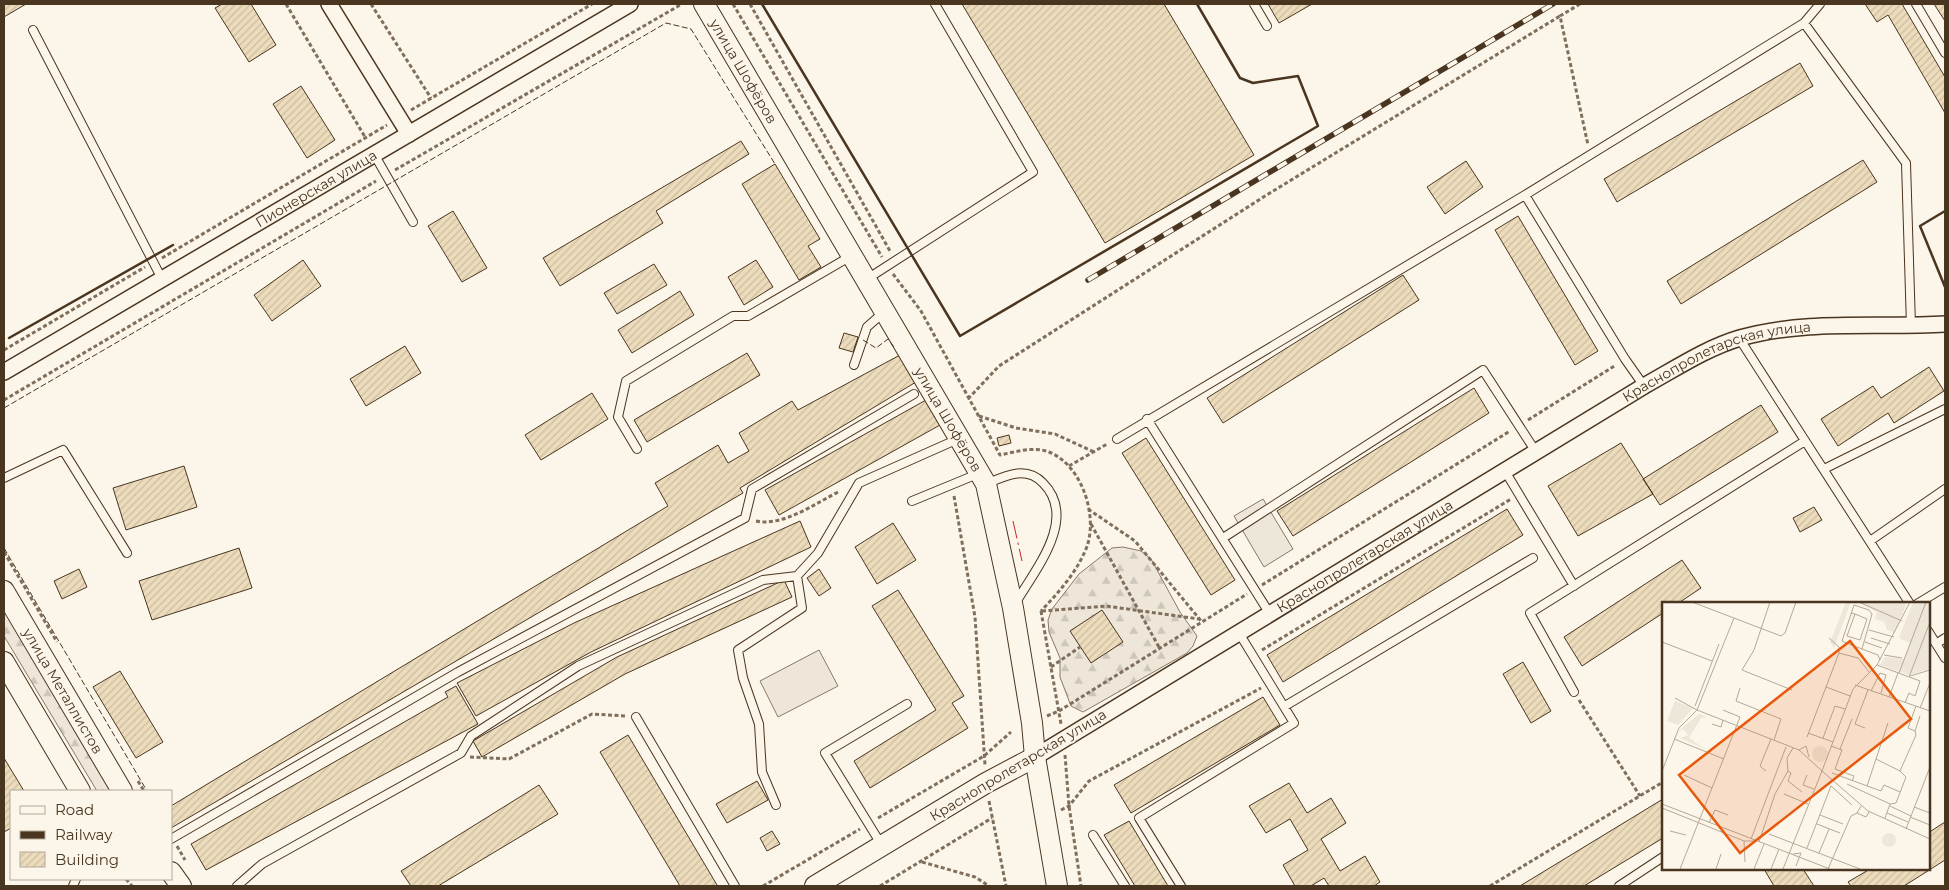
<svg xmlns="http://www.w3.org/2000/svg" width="1949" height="890" viewBox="0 0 1949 890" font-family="Montserrat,sans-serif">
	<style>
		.green { fill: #ede6d9; stroke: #887966 }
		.forest { fill: url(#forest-firs); stroke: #887966 }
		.parking { fill: #ede7d9; stroke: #887966 }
		.building { fill: url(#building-hatch); stroke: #4a3520 }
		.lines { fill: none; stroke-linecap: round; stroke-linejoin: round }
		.lane-casing { stroke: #4a3520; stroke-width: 10 }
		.street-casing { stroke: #4a3520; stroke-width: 18 }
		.secondary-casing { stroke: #4a3520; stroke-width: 22 }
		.path { stroke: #7f6f5c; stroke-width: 3; stroke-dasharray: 4 2.5; stroke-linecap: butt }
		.lane { stroke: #fbf6e9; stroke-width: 8 }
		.street { stroke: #fbf6e9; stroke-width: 15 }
		.secondary { stroke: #fbf6e9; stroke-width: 20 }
		.rail-casing { stroke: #4a3520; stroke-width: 5.5 }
		.rail { stroke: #fbf6e9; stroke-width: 4; stroke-dasharray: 11; stroke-linecap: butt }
		.fence { stroke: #4a3520; stroke-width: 1; stroke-dasharray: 6 2.5; stroke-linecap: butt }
		.wall { stroke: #4a3520; stroke-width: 2.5 }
		.power { stroke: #c62828; stroke-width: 1; stroke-dasharray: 18 4 2.5 4; stroke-linecap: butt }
		.labels { text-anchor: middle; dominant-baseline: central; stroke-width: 4; stroke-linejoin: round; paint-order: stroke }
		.street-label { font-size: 14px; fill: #4a3520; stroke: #fbf6e9 }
		.inset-road { fill: none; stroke: #b4a999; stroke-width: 1 }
		.view { fill: #e8590c; fill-opacity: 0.15; stroke: #e8590c; stroke-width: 2.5 }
		.inset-edge { fill: none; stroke: #4a3520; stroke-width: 2.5 }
	</style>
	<defs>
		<pattern id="forest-firs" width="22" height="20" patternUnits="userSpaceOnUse" patternTransform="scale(1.25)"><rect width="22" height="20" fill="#ede6d9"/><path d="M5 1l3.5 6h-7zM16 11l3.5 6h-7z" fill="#cdc6ba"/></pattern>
		<pattern id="building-hatch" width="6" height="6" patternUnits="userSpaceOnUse" patternTransform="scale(1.25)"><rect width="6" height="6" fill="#ecdcbc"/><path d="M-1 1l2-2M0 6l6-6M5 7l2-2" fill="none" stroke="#ccbda1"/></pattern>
	</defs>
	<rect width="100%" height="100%" fill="#fbf6e9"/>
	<path class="green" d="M 819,650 L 838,686 L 778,717 L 760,681 Z"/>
	<path class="forest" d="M 1123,547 L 1141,551 L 1151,559 L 1180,612 L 1197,636 L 1193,646 L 1187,653 L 1083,712 L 1071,706 L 1060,677 L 1060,658 L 1049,632 L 1048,620 L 1052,609 L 1079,574 L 1112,548 Z
		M 4,610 L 113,791 L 97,791 L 4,636 Z"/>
	<path class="parking" d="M 1263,499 L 1293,549 L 1264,567 L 1234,516 Z"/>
	<path class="building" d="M 4,4 L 26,4 L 4,17 Z
		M 222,4 L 251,4 L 276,45 L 249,62 L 215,8 Z
		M 962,4 L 1164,4 L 1254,155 L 1105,243 Z
		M 1268,4 L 1312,4 L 1279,23 Z
		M 1865,4 L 1902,4 L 1945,77 L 1945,113 L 1888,15 L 1877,22 Z
		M 1934,4 L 1945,4 L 1945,21 Z
		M 1800,63 L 1813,86 L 1617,202 L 1604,179 Z
		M 301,86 L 335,140 L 307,158 L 273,104 Z
		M 741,141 L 749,154 L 656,211 L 663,223 L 560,286 L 543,258 Z
		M 1863,160 L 1877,182 L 1681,304 L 1667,281 Z
		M 1466,161 L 1483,187 L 1445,214 L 1427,187 Z
		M 775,164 L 820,239 L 808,246 L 821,267 L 799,280 L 742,184 Z
		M 453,211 L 487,268 L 462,282 L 428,226 Z
		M 1518,216 L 1598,351 L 1575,365 L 1495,230 Z
		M 303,260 L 321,286 L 272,321 L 254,295 Z
		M 756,260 L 773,287 L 744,305 L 728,277 Z
		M 654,264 L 667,285 L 617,314 L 604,293 Z
		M 1403,275 L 1419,300 L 1223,423 L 1207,398 Z
		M 680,291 L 694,315 L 632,353 L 618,330 Z
		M 844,333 L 858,337 L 853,352 L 839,348 Z
		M 405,346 L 421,373 L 366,406 L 350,379 Z
		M 747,353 L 760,375 L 647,442 L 634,420 Z
		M 900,355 L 916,382 L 740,488 L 743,493 L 171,828 L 171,806 L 668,506 L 655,483 L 718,445 L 728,463 L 749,451 L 739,433 L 792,401 L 798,410 Z
		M 1929,367 L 1944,391 L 1894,423 L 1888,413 L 1838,446 L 1821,419 L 1873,386 L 1881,398 Z
		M 1474,388 L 1489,413 L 1293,536 L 1277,511 Z
		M 592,393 L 608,419 L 541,460 L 525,435 Z
		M 926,400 L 940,425 L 779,515 L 765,490 Z
		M 1761,405 L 1778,432 L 1660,505 L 1643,479 Z
		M 1009,435 L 1011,443 L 999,446 L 997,438 Z
		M 1146,438 L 1235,580 L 1211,595 L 1122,453 Z
		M 1621,443 L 1653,494 L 1578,536 L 1548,486 Z
		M 184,466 L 197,507 L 126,530 L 113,488 Z
		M 1814,507 L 1822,520 L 1800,532 L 1793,518 Z
		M 1507,509 L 1523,535 L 1283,682 L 1267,655 Z
		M 800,521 L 811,547 L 591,652 L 476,716 L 457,683 L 574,623 Z
		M 893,523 L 916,560 L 877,584 L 855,547 Z
		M 239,548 L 252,588 L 152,620 L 139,581 Z
		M 1682,560 L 1701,588 L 1677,604 L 1663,604 L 1663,613 L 1582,666 L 1564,637 Z
		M 79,569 L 87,587 L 62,599 L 54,581 Z
		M 819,569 L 831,588 L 819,596 L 807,578 Z
		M 784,580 L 792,597 L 625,674 L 482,757 L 473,741 L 617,657 Z
		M 898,590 L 964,696 L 952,703 L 968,728 L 870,788 L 854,761 L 936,710 L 872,606 Z
		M 1102,610 L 1123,642 L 1091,663 L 1070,631 Z
		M 1523,662 L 1551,711 L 1531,723 L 1503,674 Z
		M 120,671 L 163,742 L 136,758 L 93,687 Z
		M 456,686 L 478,724 L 206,870 L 191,844 L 448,697 L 445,692 Z
		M 1263,697 L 1280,725 L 1131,813 L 1114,785 Z
		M 628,735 L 717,885 L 716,886 L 680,886 L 600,752 Z
		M 4,758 L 24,791 L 11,791 L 11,828 L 4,832 Z
		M 757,781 L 768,800 L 727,823 L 716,804 Z
		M 1289,783 L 1307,813 L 1331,798 L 1346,823 L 1321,839 L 1340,871 L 1365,856 L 1380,882 L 1374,886 L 1329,886 L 1324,878 L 1311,886 L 1295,886 L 1283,865 L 1308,850 L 1290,819 L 1266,833 L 1249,806 Z
		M 539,785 L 558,814 L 438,886 L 411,886 L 401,871 Z
		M 1663,799 L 1663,838 L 1584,886 L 1520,886 Z
		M 1129,821 L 1168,886 L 1135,886 L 1104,835 Z
		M 1945,822 L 1945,860 L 1904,886 L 1851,886 L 1848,882 L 1870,869 L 1928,869 L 1928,833 Z
		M 772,831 L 780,844 L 767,851 L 760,838 Z
		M 1764,869 L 1803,869 L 1814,886 L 1774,886 Z"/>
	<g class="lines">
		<defs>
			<path id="lane" d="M 1254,4 L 1267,26
				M 1916,4 L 1945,53
				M 1804,23 L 1906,163 L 1911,326
				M 33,30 L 162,279
				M 374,154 L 413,222
				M 1525,195 L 1625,359 L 1644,386
				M 867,279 L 1033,172 L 935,4
				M 1739,338 L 1910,604
				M 854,365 L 867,327 L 884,312
				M 1147,419 L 1270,614
				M 1117,439 L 1525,195 L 1804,23 L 1820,4
				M 637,449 L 618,417 L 626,381 L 733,316 L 748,316 L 851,256
				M 1824,469 L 1945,409
				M 1505,471 L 1574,586
				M 4,478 L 63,450 L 127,553
				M 986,484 C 1005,476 1026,465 1043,483 C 1079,519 1034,571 1015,604
				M 912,501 L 980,473
				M 1223,538 L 1483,370 L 1536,452
				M 1870,541 L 1945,489
				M 1917,604 L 1945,587
				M 1928,631 L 1945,658
				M 1936,644 L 1945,638
				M 1574,692 L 1530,613 L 1805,441
				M 1285,706 L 1533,558
				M 636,717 L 735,886
				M 776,805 L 762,772 L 759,724 L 743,678 L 738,650 L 802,608 L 797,576
				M 1093,835 L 1125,886
				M 171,839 L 458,672 L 745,518 L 752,489 L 914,394
				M 881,844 L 825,753 L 907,704
				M 73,886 L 76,879
				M 237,886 L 262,864 L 461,753 L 471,736 L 578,666 L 763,580 L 797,576 L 818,553 L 859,483 L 958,439
				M 1181,886 L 1139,818 L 1294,723 L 1239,633
				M 1619,886 L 1663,857"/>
			<g id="street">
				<path d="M 329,4 L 409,134"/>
				<path id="s1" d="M 4,372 L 630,4"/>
				<path id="s2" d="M 1035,757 L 1644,386 C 1675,369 1706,348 1740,338 C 1807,319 1877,328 1945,324"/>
			</g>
			<g id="secondary">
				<path id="s3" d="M 704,4 L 986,484 L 1013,608 L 1032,723 L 1035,757 L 1057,886"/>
				<path id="s4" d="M 4,591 L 122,791"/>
				<path d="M 4,662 L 80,791"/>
				<path d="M 171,872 L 181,886"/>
				<path d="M 815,886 L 986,783 L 1035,757"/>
			</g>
		</defs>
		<use href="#lane" class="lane-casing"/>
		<use href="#street" class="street-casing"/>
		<use href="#secondary" class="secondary-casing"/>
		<path class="path" d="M 286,4 L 365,137
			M 371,4 L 431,98
			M 733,4 L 882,257
			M 750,4 L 890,251
			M 1580,4 L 1560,16 L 1588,145
			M 411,110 L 592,4
			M 395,170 L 682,4
			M 162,258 L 387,125
			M 893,274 L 921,311 L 1000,455 C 1015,452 1034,446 1049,452 C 1082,465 1099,517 1086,549 C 1076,573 1059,592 1041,611
			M 4,350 L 145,267
			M 968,399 L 999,366 L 1265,196 L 1560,16
			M 4,400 L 376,181
			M 979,416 L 1016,428 L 1055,434 L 1094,452
			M 1528,420 L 1616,365
			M 1069,466 L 1107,444
			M 954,496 L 975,617 L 985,765
			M 1088,509 L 1135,541 L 1202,622
			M 756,521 C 783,527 816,503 840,491
			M 1091,524 L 1160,649
			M 4,552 L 57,642
			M 1262,585 L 1510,431
			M 1041,611 L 1061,724
			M 1042,611 L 1106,606 L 1199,619
			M 1262,650 L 1511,499
			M 1051,667 L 1080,647
			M 1579,700 L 1640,796
			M 1047,716 L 1059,711 L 1247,594
			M 1065,755 L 1069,806 L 1081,886
			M 470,757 L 509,759 L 592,714 L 625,716
			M 138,781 L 144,791
			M 989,801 L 1006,886
			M 1061,810 L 1069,806 L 1089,781 L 1261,688
			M 878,818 L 984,756 L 1011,732
			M 177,846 L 185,860
			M 922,862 L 975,877 L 989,886
			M 126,879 L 132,886
			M 763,886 L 860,829
			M 880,886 L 992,818
			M 1490,886 L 1663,782"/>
		<use href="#lane" class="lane"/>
		<use href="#street" class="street"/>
		<use href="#secondary" class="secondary"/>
		<defs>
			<path id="rail" d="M 1088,280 L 1553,4"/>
		</defs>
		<use href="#rail" class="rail-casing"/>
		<use href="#rail" class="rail"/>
		<path class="fence" d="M 863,340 L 876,348 L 888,339 L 894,347
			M 4,408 L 666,23 L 691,29 L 775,164
			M 4,548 L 147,791"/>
		<path class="wall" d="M 762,4 L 960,336 L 1318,126 L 1298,76 L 1253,83 L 1240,78 L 1197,4
			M 1945,211 L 1920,226 L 1945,287
			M 9,338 L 173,245"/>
		<path class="power" d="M 1013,521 L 1022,561"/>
	</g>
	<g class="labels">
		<g class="street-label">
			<text stroke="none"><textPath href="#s3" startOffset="78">улица Шофёров</textPath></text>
			<text stroke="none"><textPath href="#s1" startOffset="362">Пионерская улица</textPath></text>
			<text stroke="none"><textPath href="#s2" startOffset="791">Краснопролетарская улица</textPath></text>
			<text stroke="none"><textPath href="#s3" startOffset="482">улица Шофёров</textPath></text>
			<text stroke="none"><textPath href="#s2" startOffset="386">Краснопролетарская улица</textPath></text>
			<text stroke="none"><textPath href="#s4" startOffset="116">улица Металлистов</textPath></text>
			<text transform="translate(1018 765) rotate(-31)">Краснопролетарская улица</text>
		</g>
	</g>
	<g transform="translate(1662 602)">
		<rect width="268" height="268" fill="#fbf6e9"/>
		<path d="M 184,0 L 189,0 L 172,46 L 168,40 ZM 195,0 L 245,0 L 233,31 L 225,28 L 222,20 L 213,17 L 215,10 ZM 251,0 L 267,0 L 267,67 L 247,73 L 218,63 L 223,55 L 242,57 L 248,41 L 237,36 ZM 13,99 L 31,106 L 16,123 L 5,119 ZM220 238a7 7 0 1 1 14 0a7 7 0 1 1-14 0Z" fill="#ede6d9"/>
		<path d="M 37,112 L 45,115 L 39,116 L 27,136 L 45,148 L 18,136 L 26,133 L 21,127 L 17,131 L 20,126 ZM150 152a8 8 0 1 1 16 0a8 8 0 1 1-16 0Z" fill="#ede6d9"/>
		<path class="inset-road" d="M 30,0 L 119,34 L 123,31 L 134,0M 108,0 L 92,48 L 80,68 L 130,88M 197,0 L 240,19M 189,11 L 193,12 L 205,17 L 198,38 L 185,34 L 193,12M 207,28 L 232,35M 209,36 L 228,42M 0,40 L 50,59M 203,40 L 220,46M 200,47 L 210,12 L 207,8 L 192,3 L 180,39 L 182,40 L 200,47 L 216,53 L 218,58M 177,51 L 196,56 L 207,70M 222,53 L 240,56M 215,63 L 258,79 L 253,94 L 247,91 L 243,101M 237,71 L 264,0M 248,74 L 268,68M 247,75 L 268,20M 193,83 L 268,109M 164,85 L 188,94M 78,86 L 74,99 L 119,117 L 112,138M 209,89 L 218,71 L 224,73 L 219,91M 227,95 L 236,71M 13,96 L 35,108M 33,104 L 57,42M 258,106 L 268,81M 35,108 L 137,148 L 160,169 L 191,87 L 215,63 L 248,0M 50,122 L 59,125 L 61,118M 203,126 L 193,122 L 206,88M 253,129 L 258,114M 146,131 L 171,140M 145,135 L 177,51 L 177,45 L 167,36M 161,136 L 173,104 L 183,107M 12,137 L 62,157M 169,144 L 180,148 L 173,167 L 192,174 L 190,179M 178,147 L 190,117M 137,148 L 144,144 L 147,155M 214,157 L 238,169 L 254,133 L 253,129 L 246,126 L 254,104M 0,169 L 17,126 L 35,108 L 72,16M 104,169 L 98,164 L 109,137M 126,169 L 129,171 L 126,179 L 140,190M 170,171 L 219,189 L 222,183 L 238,190M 22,173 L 50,186M 145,173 L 141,183 L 152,187M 185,182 L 228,202M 205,184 L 226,121M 122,192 L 146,202M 0,202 L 168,267M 199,204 L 195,211 L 204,215 L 207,210M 228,204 L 249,214M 252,205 L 268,211M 0,206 L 82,239 L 93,239M 225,211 L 246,220M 158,213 L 181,222M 248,215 L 268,223M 223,216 L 228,202 L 234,201 L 244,175 L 238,169M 47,221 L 53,208 L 66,213M 155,222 L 178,231M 244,227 L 268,165M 8,229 L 24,233M 107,232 L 198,267M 89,237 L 124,145M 82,239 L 83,260M 97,240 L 113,192 L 126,169 L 125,156 L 131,146M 145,246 L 169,184 L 190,203M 157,251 L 167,227M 131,252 L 139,251 L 134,264M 18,267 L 78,115 L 61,108M 54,267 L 59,252M 92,267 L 102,242M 109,267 L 117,247M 121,267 L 160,169 L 206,209 L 268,237M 166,267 L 189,214 L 195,211"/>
		<path class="view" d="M 188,39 L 249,117 L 78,251 L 17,173 Z"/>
		<rect width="268" height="268" class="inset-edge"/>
	</g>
	<rect width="1949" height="890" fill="none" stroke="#4a3520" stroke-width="10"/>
	<rect x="10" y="790" width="162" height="90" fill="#fbf6e9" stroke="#b4a999"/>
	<rect x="20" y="806" width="25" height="8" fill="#fbf6e9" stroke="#b4a999"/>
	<text x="55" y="815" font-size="15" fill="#4a3520">Road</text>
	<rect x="20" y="831" width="25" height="8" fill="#4a3520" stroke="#b4a999"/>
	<text x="55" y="840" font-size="15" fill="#4a3520">Railway</text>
	<rect x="20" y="852" width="25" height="15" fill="url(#building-hatch)" stroke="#b4a999"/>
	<text x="55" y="865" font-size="15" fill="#4a3520">Building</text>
</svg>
